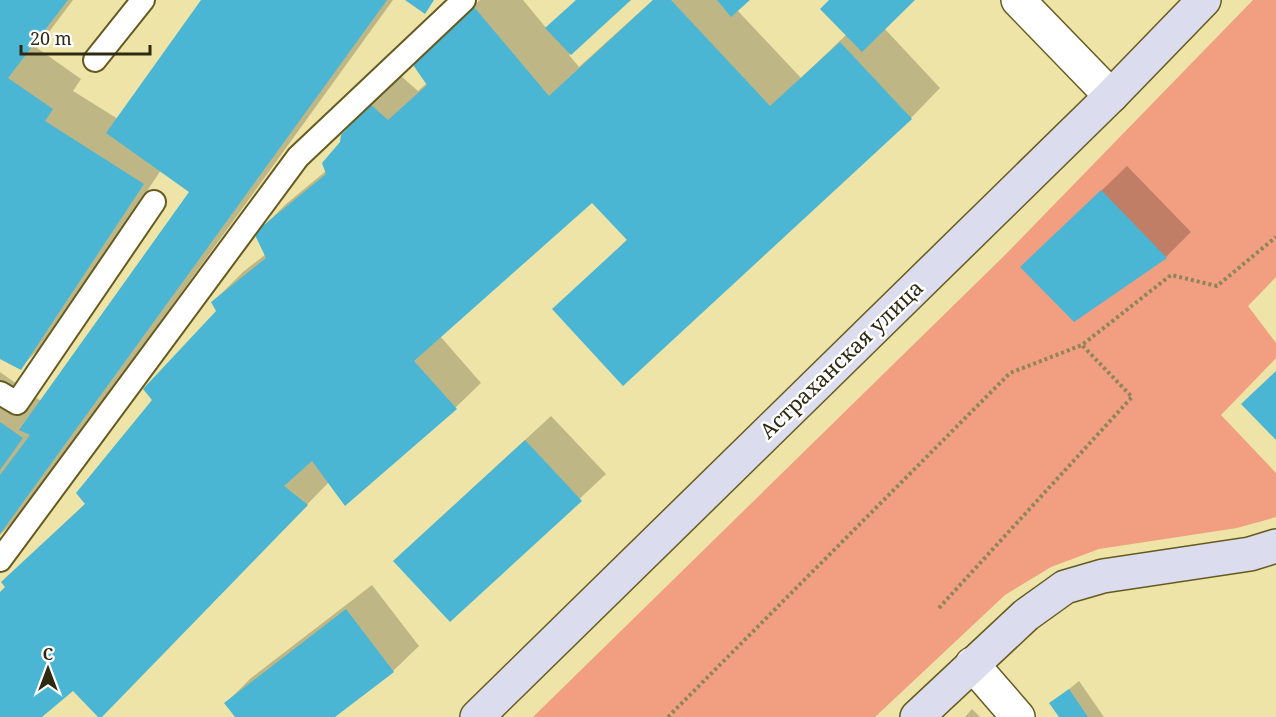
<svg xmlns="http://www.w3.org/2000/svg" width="1276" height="717" viewBox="0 0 1276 717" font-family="'Noto Serif',serif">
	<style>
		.green { fill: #f29e81 }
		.shadow { fill: #0003 }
		.building { fill: #4ab6d4 }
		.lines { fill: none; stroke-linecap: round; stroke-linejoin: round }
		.service-casing { stroke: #655b20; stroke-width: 26 }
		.minor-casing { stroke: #655b20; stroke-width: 36 }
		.secondary-casing { stroke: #655b20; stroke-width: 36 }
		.path { stroke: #8d865c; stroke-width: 4; stroke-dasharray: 3 3; stroke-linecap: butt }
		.service { stroke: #fff; stroke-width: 22 }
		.minor { stroke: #fff; stroke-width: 33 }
		.secondary { stroke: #dbdcee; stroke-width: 33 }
		.labels { text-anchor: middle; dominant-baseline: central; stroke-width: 5; stroke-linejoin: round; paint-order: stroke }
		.street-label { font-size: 21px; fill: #2e2911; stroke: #fff }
	</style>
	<rect width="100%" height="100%" fill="#eee4a7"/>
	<path class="green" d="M 1253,0 L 1276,0 L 1276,277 L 1248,306 L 1276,343 L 1276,358 L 1221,415 L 1276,473 L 1276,517 L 1237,528 L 1099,549 L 1051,567 L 1005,595 L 875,717 L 533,717 L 1005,255 Z"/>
	<path class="shadow" d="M 0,0 L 73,0 L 37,48 L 81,79 L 73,91 L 118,119 L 203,0 L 393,0 L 22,513 L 0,535 L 0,372 L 41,401 L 191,191 L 161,170 L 50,338 L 20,368 L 0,358 Z
		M 480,0 L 523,0 L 547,29 L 577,0 L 629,0 L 569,55 L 579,67 L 653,0 L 748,0 L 737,10 L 801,78 L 847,34 L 831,0 L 913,0 L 884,28 L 940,88 L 911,118 L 554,309 L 628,239 L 593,201 L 440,336 L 481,383 L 455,408 L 329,482 L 100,717 L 73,688 L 39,717 L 0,717 L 0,594 L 7,587 L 3,582 L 86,503 L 154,400 L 217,312 L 213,302 L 243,272 L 266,254 L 256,234 L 286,204 L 326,171 L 371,105 L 401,76 L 418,91 L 427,83 L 443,32 Z
		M 1127,166 L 1191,232 L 1166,257 L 1074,320 L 1048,242 Z
		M 551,416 L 606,474 L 450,620 L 421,536 Z
		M 372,585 L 419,646 L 393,671 L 332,717 L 236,717 L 226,703 L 251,678 Z
		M 1079,681 L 1104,717 L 1060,717 L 1051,704 Z
		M 972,709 L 980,717 L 965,717 Z"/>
	<path class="building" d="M 0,0 L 68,0 L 8,78 L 53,109 L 45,121 L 144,184 L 21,370 L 0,359 Z
		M 201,0 L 387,0 L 0,534 L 0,475 L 30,435 L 19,430 L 189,192 L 106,133 Z
		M 405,0 L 434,0 L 425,14 Z
		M 576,0 L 631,0 L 571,55 L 545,28 Z
		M 653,0 L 671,0 L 770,106 L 840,42 L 912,119 L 623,386 L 552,309 L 627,240 L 592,203 L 414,361 L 457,409 L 345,506 L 312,461 L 284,486 L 308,505 L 102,717 L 98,717 L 73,691 L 42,717 L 0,717 L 0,592 L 5,587 L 1,582 L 85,504 L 76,493 L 152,400 L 143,389 L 216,311 L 211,302 L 266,258 L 254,233 L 326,174 L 322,163 L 340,142 L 341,135 L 370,104 L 388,120 L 427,85 L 411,62 L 474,7 L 549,96 Z
		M 717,0 L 750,0 L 731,17 Z
		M 829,0 L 915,0 L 862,52 L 820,9 Z
		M 1101,190 L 1167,258 L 1074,322 L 1020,267 Z
		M 1276,371 L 1276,440 L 1241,404 Z
		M 0,422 L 23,438 L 0,470 Z
		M 525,440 L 582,501 L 450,622 L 393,561 Z
		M 346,609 L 394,672 L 335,717 L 235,717 L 224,703 Z
		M 1069,689 L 1088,717 L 1059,717 L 1049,703 Z"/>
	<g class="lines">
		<defs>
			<path id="service" d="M 95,60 L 143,0
				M 0,393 L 17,403 L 154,202
				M 0,560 L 298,157 L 464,0"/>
			<path id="minor" d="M 1018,0 L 1111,96
				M 972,664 L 1018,717"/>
			<path id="secondary" d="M 477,717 L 1111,96 L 1204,0
				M 917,717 L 1026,615 L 1065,587 L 1103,576 L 1250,554 L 1276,546"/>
		</defs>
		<use href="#service" class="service-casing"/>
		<use href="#minor" class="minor-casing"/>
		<use href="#secondary" class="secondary-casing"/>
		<path class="path" d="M 939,608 L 1132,397 L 1082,345
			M 668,717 L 1010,373 L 1082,345 L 1171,275 L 1217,286 L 1276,237"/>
		<use href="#service" class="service"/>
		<use href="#minor" class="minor"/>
		<use href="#secondary" class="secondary"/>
	</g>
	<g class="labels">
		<g class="street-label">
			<text transform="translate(841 359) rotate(-44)">Астраханская улица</text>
		</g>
	</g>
	<g transform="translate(48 669)" stroke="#ffffff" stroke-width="4.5" paint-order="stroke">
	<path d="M0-4.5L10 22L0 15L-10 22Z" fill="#2e2911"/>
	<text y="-9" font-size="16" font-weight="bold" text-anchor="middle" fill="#2e2911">С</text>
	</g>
	<path d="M21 45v9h129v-9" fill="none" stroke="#2e2911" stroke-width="3"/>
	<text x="30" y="45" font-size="18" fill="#2e2911" stroke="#ffffff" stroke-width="4.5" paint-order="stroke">20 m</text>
</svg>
